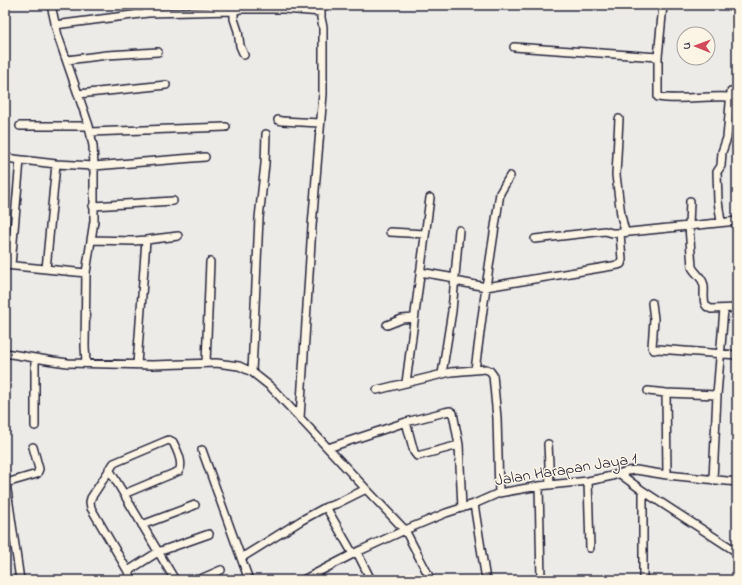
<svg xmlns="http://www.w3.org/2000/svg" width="742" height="585" viewBox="0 0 742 585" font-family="'Indie Flower',sans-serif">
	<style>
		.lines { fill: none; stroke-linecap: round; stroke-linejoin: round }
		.minor-casing { stroke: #22223b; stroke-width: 10 }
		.minor { stroke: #fcf5e5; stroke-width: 7 }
		.labels { text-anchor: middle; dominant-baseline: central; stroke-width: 3; stroke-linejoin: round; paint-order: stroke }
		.street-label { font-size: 16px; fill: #22223b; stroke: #fcf5e5 }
	</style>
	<rect width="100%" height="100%" fill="#edebe8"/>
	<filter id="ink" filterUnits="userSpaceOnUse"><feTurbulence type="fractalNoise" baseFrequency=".025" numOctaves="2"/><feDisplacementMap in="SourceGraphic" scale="8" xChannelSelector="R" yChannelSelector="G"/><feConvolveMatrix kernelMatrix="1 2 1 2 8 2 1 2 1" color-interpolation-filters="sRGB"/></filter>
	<g filter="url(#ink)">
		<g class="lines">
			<defs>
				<path id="minor" d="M 51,5 L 58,36 L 89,126 L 93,146 L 94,166 L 94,221 L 86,273 L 85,346 L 86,363
					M 145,5 L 148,13
					M 234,11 L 234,19 L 238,31 L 240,46 L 244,55
					M 55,25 L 148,13 L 234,11 L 240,9 L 284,9 L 321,12 L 321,18 L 323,27 L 323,94 L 312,226 L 300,418
					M 514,47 L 658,57 L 663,5
					M 658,57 L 658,97 C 682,101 706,95 730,97
					M 67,60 L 107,55 L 158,52
					M 78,94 L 166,85
					M 619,119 L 616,175 L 621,215 L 625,232
					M 278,120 L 282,121 L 320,123
					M 20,126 L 89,126
					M 90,132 L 226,127
					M 5,158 L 56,164 L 94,166 L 205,157
					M 690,201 L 689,226 L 692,267 C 695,274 703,277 704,286 C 705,294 701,306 711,309 L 737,308
					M 93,206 L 173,201
					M 721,222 L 718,201 L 717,172 L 721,166 L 722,152 L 727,138 L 731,92 L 737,92
					M 390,232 L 425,234
					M 535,239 L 605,231 L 612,233 L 620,233
					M 91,240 L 134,241 L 146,240 L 137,364
					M 146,240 L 178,236
					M 5,265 L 86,273
					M 11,265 L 20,160
					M 46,269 L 56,164
					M 420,272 L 455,278
					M 455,281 L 486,287 L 618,265 L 621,264 L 622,260 L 620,233 L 737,221
					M 652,303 L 654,319 L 652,347 L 654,350 L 658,349 L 737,355
					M 387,325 L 402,319 L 414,318
					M 5,353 L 53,361 L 68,363 L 152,365 L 216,363 L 239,366 L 252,372 L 271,387 L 366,489 L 405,530 L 431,580
					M 35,358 L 35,426
					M 206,363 L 210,262
					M 475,370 L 486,287 L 500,193 L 510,176
					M 252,372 L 259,218 L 265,164 L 266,134
					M 442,374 L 452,311 L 459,230
					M 406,383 L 430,198
					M 377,390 L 451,372 L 486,369 L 490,371 L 493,375 L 497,418 L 499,493
					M 648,391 L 666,393
					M 406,422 L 414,452 L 417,456 L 421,455 L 459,445
					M 548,444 L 550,485
					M 328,448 L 406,422 L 445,412 L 450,411 L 453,413 L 459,445 L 462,508
					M 202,450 L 249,580
					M 109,469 L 175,580
					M 620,474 L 643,491 L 737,552
					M 667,475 L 666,393 L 717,395
					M 713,480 L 717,395 L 724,309
					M 588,481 L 590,548
					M 5,483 L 6,483 L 20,580
					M 6,483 L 37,474 L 39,469 L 33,447
					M 539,486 L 541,580
					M 643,491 L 643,580
					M 124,494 L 179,471 C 184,463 177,450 173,442 L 169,440 L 166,441 L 114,463 L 91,498 L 90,502 L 91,508 L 133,580
					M 474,504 L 486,580
					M 326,507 L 353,554
					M 142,525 L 195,505
					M 357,552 L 371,580
					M 241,558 L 302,520 L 326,507 L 336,504 L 366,489
					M 128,571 L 158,552 L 209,534
					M 198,580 L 221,570
					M 303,580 L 357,552 L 405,530 L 446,513 L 474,504 L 499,493 L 539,486 L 588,481 L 612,476 L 627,471 L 636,470 L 667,475 L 737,482"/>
			</defs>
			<use href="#minor" class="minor-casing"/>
			<use href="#minor" class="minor"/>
		</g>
	</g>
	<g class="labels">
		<g class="street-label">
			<text transform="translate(566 470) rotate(-9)">Jalan Harapan Jaya 1</text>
		</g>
	</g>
	<rect width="742" height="585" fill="none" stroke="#fcf5e5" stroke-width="20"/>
	<rect x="10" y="10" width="722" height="565" fill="none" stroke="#22223b" stroke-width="1.5" filter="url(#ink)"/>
	<g transform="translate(696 46) rotate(271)"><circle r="19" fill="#fcf5e5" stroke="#a5a1a1"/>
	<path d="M0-3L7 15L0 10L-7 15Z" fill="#d1495b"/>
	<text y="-6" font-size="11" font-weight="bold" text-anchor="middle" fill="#22223b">U</text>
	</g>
</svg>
